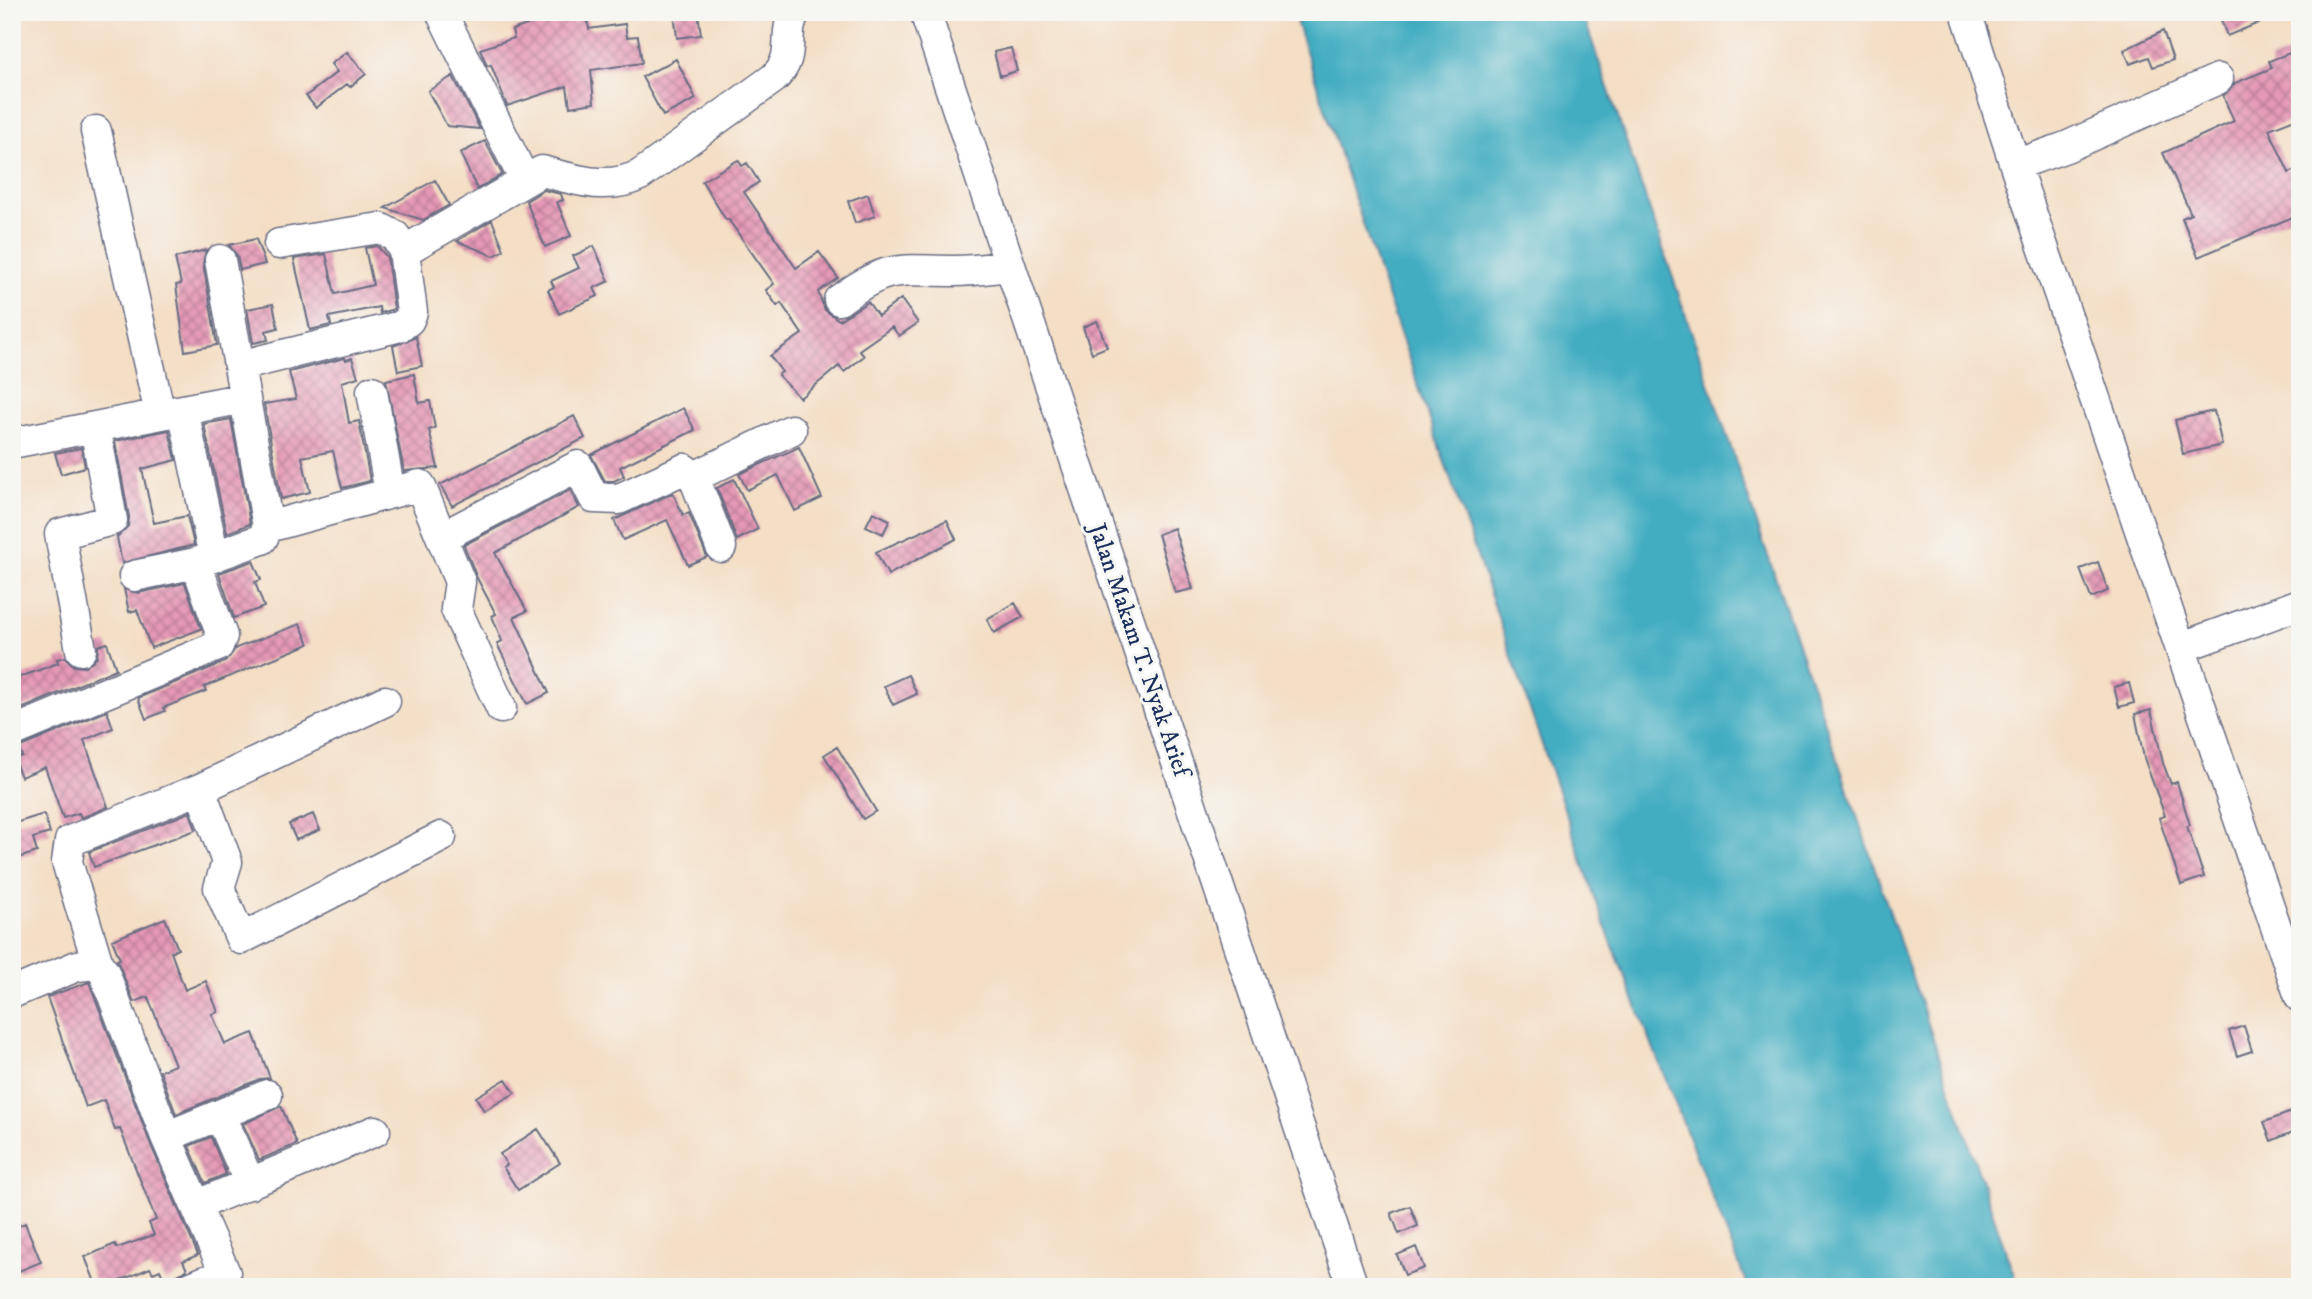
<svg xmlns="http://www.w3.org/2000/svg" width="2312" height="1299" viewBox="0 0 2312 1299" font-family="'IM FELL DW Pica',serif">
	<style>
		.water { fill: #42adc1; stroke: #2e6e90; stroke-width: 2 }
		.building { fill: url(#building-cross-hatch) }
		.lines { fill: none; stroke-linecap: round; stroke-linejoin: round }
		.minor-casing { stroke: #676c82; stroke-width: 33 }
		.minor { stroke: #fff; stroke-width: 30 }
		.labels { text-anchor: middle; dominant-baseline: central; stroke-width: 6; stroke-linejoin: round; paint-order: stroke }
		.street-label { font-size: 24px; fill: #1b2f5e; stroke: #f6f6f2 }
	</style>
	<defs>
		<pattern id="building-cross-hatch" width="8" height="8" patternUnits="userSpaceOnUse" patternTransform="scale(1.75)"><rect width="8" height="8" fill="#e699b6"/><path d="M0 0l8 8M0 8l8-8" fill="none" stroke="#ba7d97"/></pattern>
	</defs>
	<rect width="100%" height="100%" fill="#f6f6f2"/>
	<filter id="ink" filterUnits="userSpaceOnUse"><feTurbulence type="fractalNoise" baseFrequency=".0143" numOctaves="2"/><feDisplacementMap in="SourceGraphic" scale="14" xChannelSelector="R" yChannelSelector="G"/><feConvolveMatrix kernelMatrix="1 2 1 2 8 2 1 2 1" color-interpolation-filters="sRGB"/></filter>
	<filter id="wash" filterUnits="userSpaceOnUse"><feTurbulence type="fractalNoise" baseFrequency=".00686" numOctaves="4" result="noise"/><feDisplacementMap in="SourceGraphic" scale="28" xChannelSelector="R" yChannelSelector="G"/><feGaussianBlur stdDeviation="1.57" result="paint"/><feColorMatrix in="noise" values="0 0 0 0 0 0 0 0 0 0 0 0 0 0 0 0 0 1.4 0 .05"/><feComposite in="paint" operator="in"/></filter>
	<g filter="url(#wash)">
		<rect width="100%" height="100%" fill="#f4dec5"/>
		<path class="water" d="M 1293,12 L 1582,12 L 2018,1287 L 1748,1287 L 1603,921 L 1381,278 Z"/>
		<g id="blocks">
			<path class="building" d="M 523,12 L 586,12 L 589,29 L 625,24 L 627,37 L 638,36 L 642,63 L 591,70 L 594,103 L 570,107 L 567,86 L 507,106 L 491,65 L 487,66 L 480,49 L 514,38 L 512,30 L 527,25 Z
				M 674,12 L 698,12 L 701,35 L 677,38 Z
				M 2218,12 L 2283,12 L 2283,13 L 2227,36 Z
				M 2163,31 L 2173,60 L 2153,67 L 2149,57 L 2130,64 L 2124,50 Z
				M 1011,48 L 1017,71 L 1000,76 L 994,52 Z
				M 2300,49 L 2300,117 L 2269,129 L 2289,173 L 2296,170 L 2300,179 L 2300,214 L 2198,257 L 2182,218 L 2191,214 L 2163,153 L 2234,121 L 2223,96 L 2235,83 L 2272,68 L 2269,61 Z
				M 347,52 L 366,74 L 350,87 L 347,84 L 316,108 L 306,96 L 337,72 L 331,64 Z
				M 676,59 L 696,99 L 663,116 L 642,77 Z
				M 453,76 L 480,129 L 447,126 L 428,91 Z
				M 485,141 L 502,174 L 477,189 L 460,153 Z
				M 738,160 L 742,166 L 747,163 L 759,182 L 744,192 L 796,268 L 819,252 L 838,278 L 818,292 L 825,310 L 839,320 L 868,302 L 878,316 L 901,299 L 918,323 L 899,336 L 892,327 L 859,350 L 864,356 L 844,372 L 839,366 L 800,398 L 778,375 L 782,372 L 770,356 L 802,334 L 781,303 L 777,306 L 766,290 L 774,284 L 728,219 L 726,220 L 702,181 Z
				M 435,180 L 449,205 L 423,220 L 385,208 Z
				M 544,190 L 561,194 L 563,200 L 557,202 L 571,236 L 545,247 L 526,201 Z
				M 868,194 L 875,216 L 855,223 L 848,201 Z
				M 492,220 L 504,250 L 494,256 L 457,241 Z
				M 256,239 L 265,264 L 240,270 L 237,256 L 229,245 Z
				M 377,246 L 387,257 L 394,309 L 380,313 L 379,307 L 329,317 L 331,325 L 310,330 L 294,259 L 326,254 L 335,294 L 373,285 L 365,248 Z
				M 594,246 L 609,281 L 594,288 L 598,296 L 559,314 L 548,290 L 554,287 L 551,281 L 579,268 L 573,256 Z
				M 206,250 L 203,263 L 217,345 L 185,351 L 176,285 L 181,284 L 175,258 Z
				M 273,304 L 278,328 L 266,331 L 268,340 L 253,343 L 247,309 Z
				M 1097,321 L 1107,347 L 1092,353 L 1083,327 Z
				M 416,337 L 422,366 L 398,371 L 393,346 Z
				M 345,358 L 346,360 L 352,358 L 358,377 L 342,382 L 349,423 L 359,421 L 370,481 L 342,488 L 333,451 L 302,457 L 310,492 L 281,499 L 264,404 L 296,399 L 289,372 Z
				M 414,374 L 419,403 L 430,401 L 435,428 L 429,430 L 438,468 L 404,471 L 386,380 Z
				M 683,408 L 695,430 L 620,467 L 624,476 L 614,481 L 605,481 L 591,455 Z
				M 2214,411 L 2222,445 L 2183,454 L 2175,420 Z
				M 574,416 L 585,438 L 452,506 L 440,485 Z
				M 231,419 L 250,524 L 227,533 L 204,424 Z
				M 169,430 L 176,460 L 142,469 L 154,523 L 187,516 L 194,545 L 122,563 L 117,537 L 128,526 L 129,517 L 115,441 Z
				M 799,447 L 822,498 L 795,511 L 778,475 L 747,490 L 739,474 Z
				M 81,448 L 85,467 L 61,474 L 55,453 Z
				M 734,479 L 758,529 L 737,540 L 717,488 Z
				M 570,490 L 579,507 L 495,553 L 527,611 L 514,617 L 549,693 L 527,704 L 497,644 L 502,641 L 492,616 L 496,614 L 477,578 L 464,545 Z
				M 673,493 L 683,515 L 689,513 L 707,557 L 688,565 L 667,520 L 623,540 L 614,520 Z
				M 873,512 L 890,520 L 883,534 L 866,526 Z
				M 947,520 L 956,539 L 888,575 L 876,552 Z
				M 1174,528 L 1193,589 L 1175,593 L 1158,534 Z
				M 253,561 L 261,580 L 255,582 L 264,607 L 234,618 L 219,573 Z
				M 2098,562 L 2108,591 L 2091,598 L 2080,569 Z
				M 185,583 L 201,629 L 151,648 L 137,610 L 129,612 L 124,589 L 138,593 Z
				M 1015,603 L 1023,617 L 994,633 L 987,619 Z
				M 300,624 L 309,644 L 204,687 L 206,691 L 163,708 L 165,711 L 146,719 L 138,698 L 225,662 L 236,648 Z
				M 107,643 L 116,669 L 12,713 L 12,680 L 58,663 L 57,659 L 65,657 L 74,666 L 85,667 L 97,657 L 98,646 Z
				M 908,675 L 917,694 L 893,705 L 884,686 Z
				M 2129,683 L 2134,703 L 2119,707 L 2114,687 Z
				M 2151,710 L 2163,763 L 2171,784 L 2177,782 L 2190,825 L 2187,826 L 2204,877 L 2181,885 L 2159,818 L 2165,816 L 2144,758 L 2135,714 Z
				M 107,711 L 113,728 L 84,740 L 108,807 L 81,818 L 79,813 L 63,818 L 45,767 L 21,777 L 14,759 L 22,756 L 18,748 Z
				M 837,747 L 876,811 L 863,819 L 824,755 Z
				M 190,812 L 196,830 L 94,867 L 89,852 Z
				M 44,814 L 50,833 L 33,838 L 37,852 L 12,860 L 12,824 Z
				M 313,814 L 320,830 L 296,840 L 289,824 Z
				M 165,918 L 178,949 L 171,952 L 185,990 L 206,981 L 218,1012 L 212,1014 L 225,1044 L 253,1033 L 270,1078 L 260,1079 L 176,1114 L 160,1071 L 175,1065 L 148,997 L 134,1002 L 117,960 L 120,959 L 112,940 Z
				M 89,982 L 150,1143 L 198,1255 L 183,1261 L 187,1270 L 165,1282 L 160,1270 L 153,1273 L 150,1268 L 117,1282 L 119,1287 L 97,1287 L 85,1257 L 115,1244 L 117,1248 L 154,1235 L 149,1223 L 156,1220 L 120,1129 L 115,1130 L 104,1100 L 86,1107 L 47,997 Z
				M 2244,1026 L 2252,1051 L 2237,1056 L 2229,1031 Z
				M 506,1079 L 515,1093 L 484,1111 L 476,1097 Z
				M 281,1106 L 297,1144 L 259,1160 L 243,1124 Z
				M 2294,1111 L 2300,1129 L 2271,1141 L 2264,1122 Z
				M 538,1129 L 560,1163 L 518,1190 L 503,1167 L 507,1165 L 500,1154 Z
				M 211,1137 L 226,1174 L 205,1183 L 189,1146 Z
				M 1410,1206 L 1418,1226 L 1399,1234 L 1391,1213 Z
				M 25,1223 L 41,1262 L 19,1271 L 12,1256 L 12,1229 Z
				M 1416,1247 L 1424,1268 L 1405,1275 L 1397,1255 Z"/>
		</g>
	</g>
	<g filter="url(#ink)">
		<use href="#blocks" fill-opacity="0" stroke="#676c82" stroke-width="2"/>
		<g class="lines">
			<defs>
				<path id="minor" d="M 441,12 L 525,181 L 542,171 C 575,180 608,191 640,175 L 774,78 C 798,54 781,37 795,12
					M 925,12 L 1353,1287
					M 1966,12 L 2015,165 L 2300,997
					M 96,131 L 160,414
					M 2015,165 L 2066,147 L 2218,79
					M 279,244 L 380,228 L 395,236 L 404,251
					M 220,260 L 239,366
					M 839,300 C 890,263 897,271 955,271 C 973,271 991,268 1009,266
					M 372,391 L 390,493
					M 183,410 L 214,557
					M 12,443 L 245,398
					M 694,477 L 791,430
					M 268,527 L 420,485 L 460,582 L 456,609 L 501,708
					M 442,537 L 578,466 L 594,498 L 619,499 L 684,469 L 694,477 L 721,547
					M 134,576 L 196,563
					M 2182,647 L 2300,604
					M 81,650 L 60,534 L 112,520 L 95,427
					M 12,732 L 218,646 L 222,636 L 196,563 L 262,539 L 268,527 L 239,366 L 401,326 L 409,320 L 412,312 L 404,251 L 525,181
					M 200,789 L 227,862 L 219,888 L 241,939 L 441,837
					M 98,964 L 67,862 L 70,841 L 200,789 L 385,701
					M 12,993 L 77,966 L 98,964 L 104,972 L 166,1137 L 225,1273 L 191,1287
					M 220,1115 L 250,1184
					M 166,1137 L 267,1095
					M 197,1205 L 375,1131"/>
			</defs>
			<use href="#minor" class="minor-casing"/>
			<use href="#minor" class="minor"/>
		</g>
	</g>
	<g class="labels">
		<g class="street-label">
			<text transform="translate(1139 650) rotate(71)">Jalan Makam T. Nyak Arief</text>
		</g>
	</g>
	<rect width="2312" height="1299" fill="none" stroke="#f6f6f2" stroke-width="42"/>
</svg>
